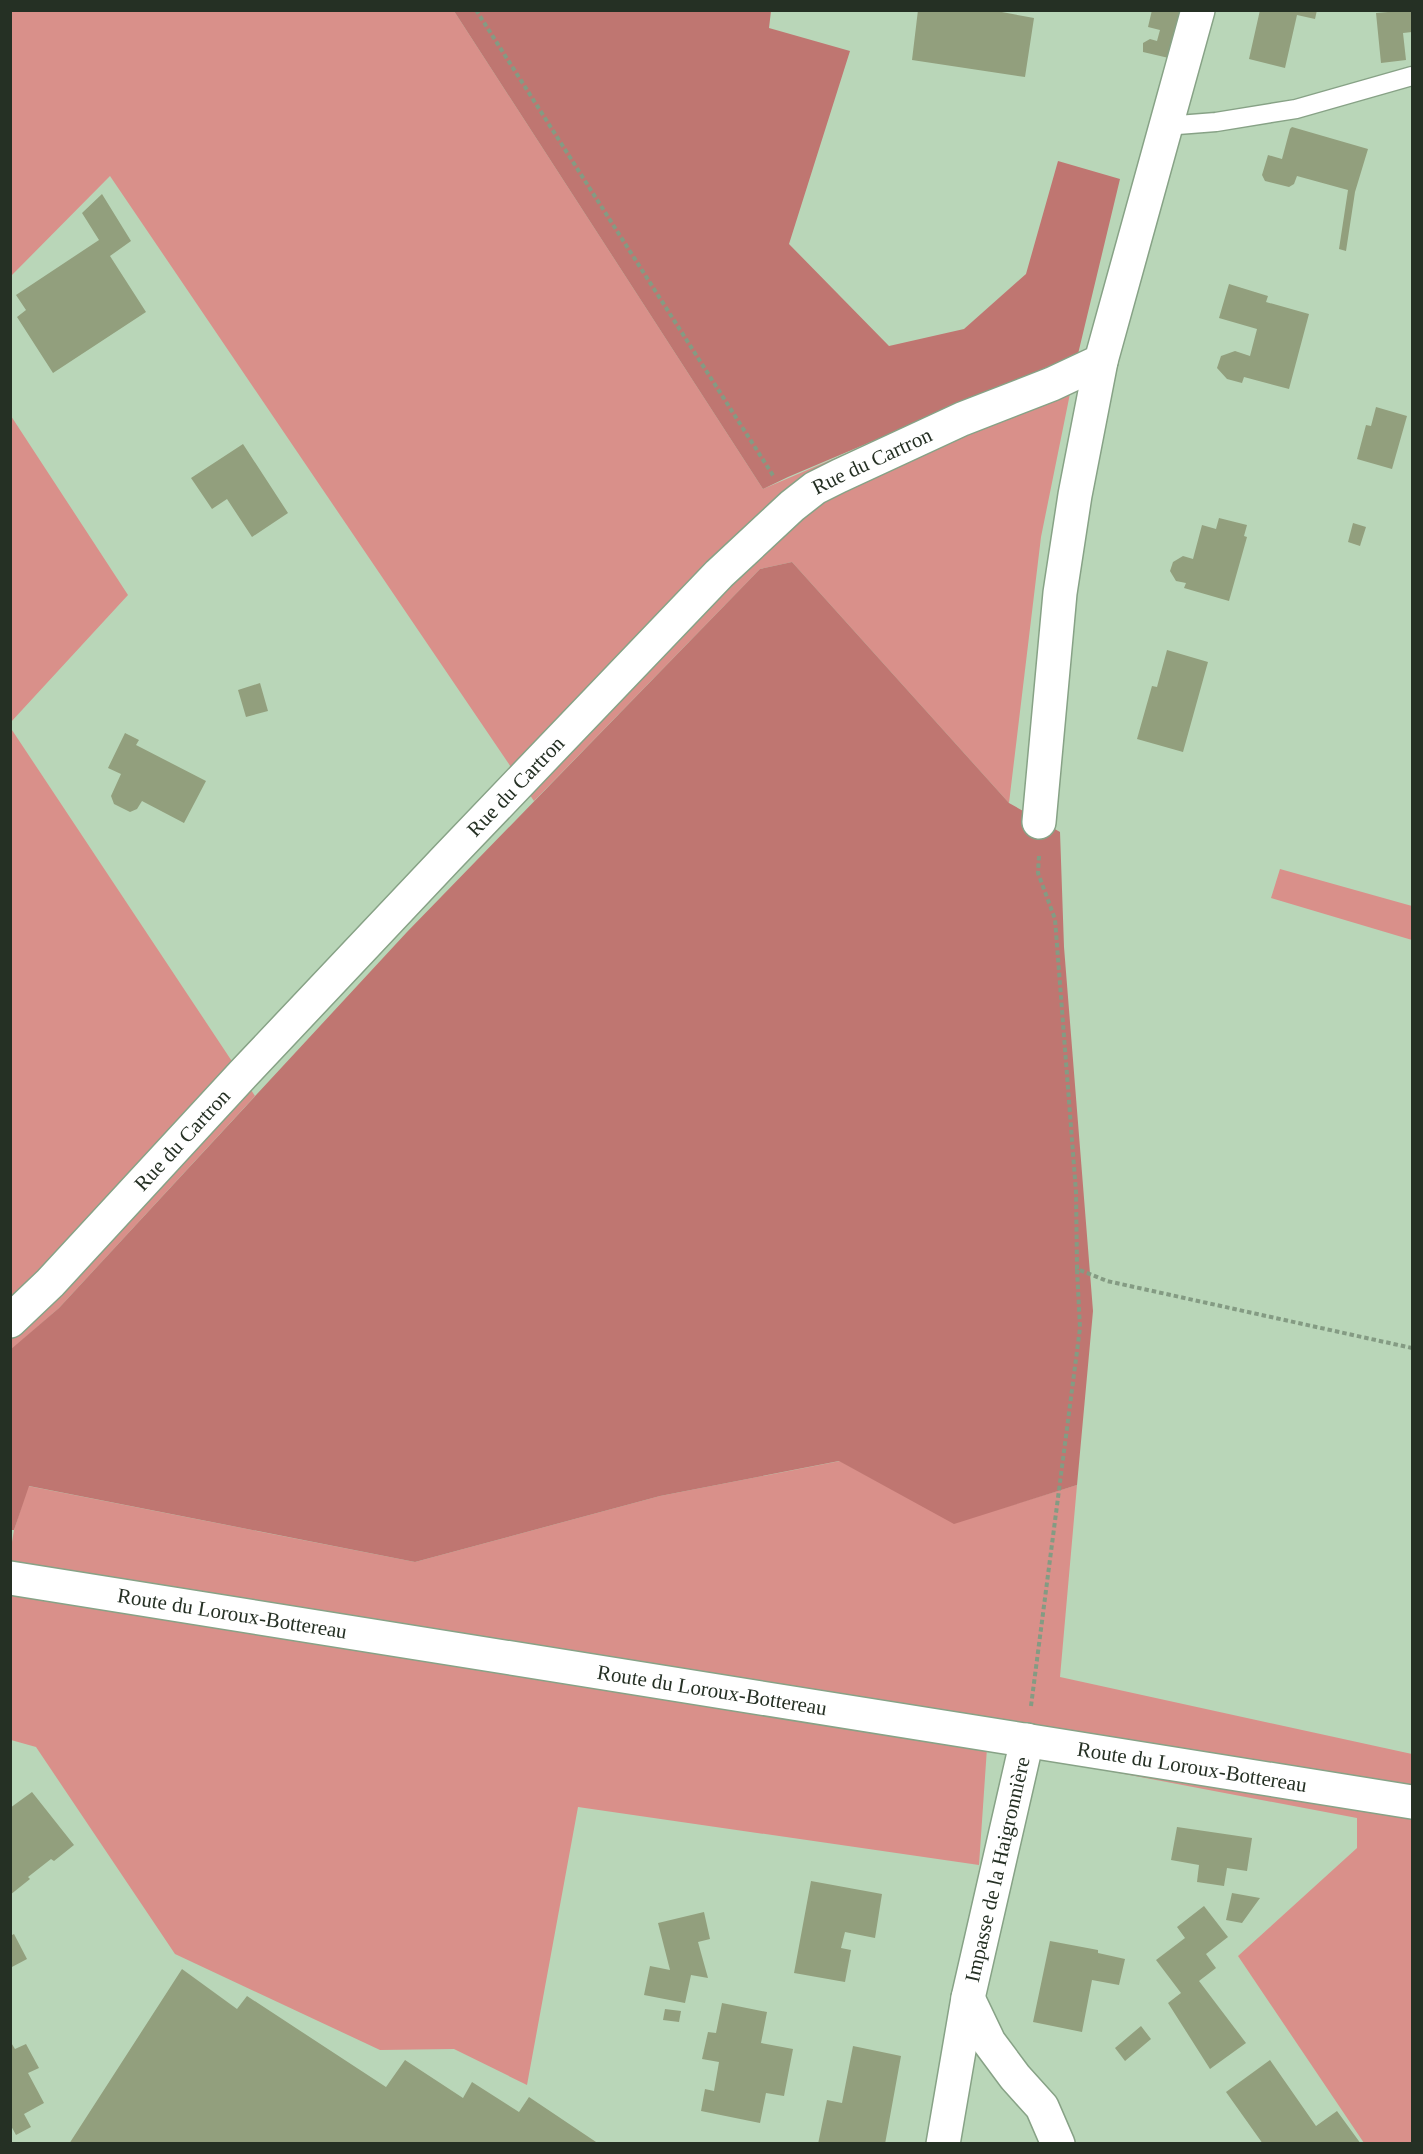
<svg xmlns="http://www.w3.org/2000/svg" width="1423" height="2154" viewBox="0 0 1423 2154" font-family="'Times New Roman',serif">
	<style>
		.green { fill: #d9908a }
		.forest { fill: #bf7671 }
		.building { fill: #929f7d }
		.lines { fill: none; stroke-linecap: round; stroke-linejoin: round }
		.service-casing { stroke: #87a286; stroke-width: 21 }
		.minor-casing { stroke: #87a286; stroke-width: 36 }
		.secondary-casing { stroke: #87a286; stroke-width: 36 }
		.path { stroke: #849b83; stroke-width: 4; stroke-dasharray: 4.5 3; stroke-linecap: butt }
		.service { stroke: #fff; stroke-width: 18 }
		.minor { stroke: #fff; stroke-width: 33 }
		.secondary { stroke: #fff; stroke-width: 33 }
		.labels { text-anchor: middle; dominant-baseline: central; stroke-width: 5; stroke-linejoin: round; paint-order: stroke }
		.street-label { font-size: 21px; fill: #253024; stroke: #b9d6b8 }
	</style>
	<rect width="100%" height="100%" fill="#b9d6b8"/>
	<path class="green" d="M 11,11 L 454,11 L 763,489 L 1078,354 L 1041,537 L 1009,803 L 792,562 L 760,569 L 534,801 L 110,176 L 11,276 Z
		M 11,416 L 128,595 L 11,722 L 10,722 Z
		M 10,727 L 255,1096 L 59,1308 L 11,1350 Z
		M 1280,869 L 1412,906 L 1412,940 L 1271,898 Z
		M 840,1461 L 954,1523 L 1077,1485 L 1060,1677 L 1412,1754 L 1412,2143 L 1364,2143 L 1238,1956 L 1357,1848 L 1357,1818 L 987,1748 L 979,1865 L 578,1807 L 527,2085 L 454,2049 L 380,2050 L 175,1954 L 36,1747 L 11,1740 L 11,1548 L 14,1530 L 28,1486 L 415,1562 L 660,1496 Z"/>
	<path class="forest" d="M 454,11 L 771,11 L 769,28 L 850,51 L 789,244 L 889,346 L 964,329 L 1026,274 L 1058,161 L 1120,179 L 1078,354 L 788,477 L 763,489 Z
		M 792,562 L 1009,803 L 1060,832 L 1064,947 L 1093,1311 L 1077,1485 L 954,1524 L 839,1461 L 660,1496 L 415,1562 L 29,1486 L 14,1530 L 10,1530 L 10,1350 L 59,1308 L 407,932 L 760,569 Z"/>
	<path class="building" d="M 918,10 L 991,10 L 1034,18 L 1025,77 L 912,60 Z
		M 1152,10 L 1185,10 L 1173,59 L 1143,52 L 1143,43 L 1150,39 L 1157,41 L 1160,30 L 1148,27 Z
		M 1260,10 L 1317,10 L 1315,19 L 1297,15 L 1285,68 L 1249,59 Z
		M 1412,10 L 1412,32 L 1403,33 L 1406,60 L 1381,63 L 1376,13 Z
		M 1292,127 L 1368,149 L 1355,192 L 1346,251 L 1339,249 L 1348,190 L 1297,176 L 1294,184 L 1289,187 L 1265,181 L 1262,175 L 1268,155 L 1282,159 L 1290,129 Z
		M 102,194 L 131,241 L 110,256 L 146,312 L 53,373 L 17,317 L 26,310 L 16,295 L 99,240 L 82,213 Z
		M 1229,284 L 1268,296 L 1266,302 L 1309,314 L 1289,389 L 1244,377 L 1242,383 L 1227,379 L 1217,368 L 1221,356 L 1235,351 L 1250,356 L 1257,329 L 1219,318 Z
		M 1376,407 L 1407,416 L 1392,469 L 1357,459 L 1366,425 L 1371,426 Z
		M 243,444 L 288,513 L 252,537 L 227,499 L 212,509 L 191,478 Z
		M 1219,518 L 1247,525 L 1244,536 L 1247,537 L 1229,601 L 1184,588 L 1186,583 L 1176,581 L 1170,571 L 1173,562 L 1183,556 L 1193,559 L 1202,525 L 1216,529 Z
		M 1353,523 L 1366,527 L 1360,546 L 1348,542 Z
		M 1167,650 L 1208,662 L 1183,752 L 1137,739 L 1152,686 L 1157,687 Z
		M 260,683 L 268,711 L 246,717 L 238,690 Z
		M 125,733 L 139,740 L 136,745 L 206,781 L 184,823 L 142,801 L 137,809 L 130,812 L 114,804 L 111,796 L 121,774 L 108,768 Z
		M 32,1792 L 74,1845 L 54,1861 L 51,1859 L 28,1877 L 30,1879 L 10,1895 L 10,1808 Z
		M 1177,1827 L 1252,1838 L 1247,1871 L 1227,1868 L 1224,1886 L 1197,1882 L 1199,1865 L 1171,1860 Z
		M 811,1881 L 882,1894 L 875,1938 L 845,1932 L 841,1948 L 851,1950 L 845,1982 L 794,1973 Z
		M 1232,1893 L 1260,1898 L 1242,1923 L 1226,1920 Z
		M 1204,1906 L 1228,1937 L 1206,1954 L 1216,1968 L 1199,1981 L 1246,2043 L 1210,2069 L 1168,2003 L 1181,1993 L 1156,1960 L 1185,1938 L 1177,1927 Z
		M 704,1912 L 710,1939 L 698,1942 L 708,1978 L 691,1975 L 685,2003 L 644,1995 L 650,1966 L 670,1970 L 658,1923 Z
		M 14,1934 L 27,1959 L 10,1968 L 10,1936 Z
		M 1050,1941 L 1098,1950 L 1098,1953 L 1125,1959 L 1119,1985 L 1092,1980 L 1082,2032 L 1033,2022 Z
		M 182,1969 L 237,2009 L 247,1996 L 386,2087 L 405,2060 L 463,2098 L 472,2082 L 519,2112 L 529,2097 L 599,2144 L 69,2144 Z
		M 722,2003 L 767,2012 L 761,2043 L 793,2049 L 784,2096 L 766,2093 L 760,2123 L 701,2111 L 705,2089 L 714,2091 L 719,2062 L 702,2059 L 708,2032 L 716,2033 Z
		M 665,2009 L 681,2011 L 679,2022 L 663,2020 Z
		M 1141,2026 L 1151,2039 L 1125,2061 L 1115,2048 Z
		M 10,2041 L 15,2049 L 26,2044 L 39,2068 L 28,2073 L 44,2103 L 24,2114 L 31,2127 L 16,2135 L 10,2124 Z
		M 853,2046 L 901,2056 L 885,2144 L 818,2144 L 827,2100 L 842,2103 Z
		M 1270,2060 L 1316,2126 L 1337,2111 L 1361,2144 L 1263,2144 L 1226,2092 Z"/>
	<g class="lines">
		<defs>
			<path id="service" d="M 1165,126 L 1216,122 L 1296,109 L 1412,76"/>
			<g id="minor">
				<path d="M 1039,822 L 1060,593 L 1075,495 L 1101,361"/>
				<path id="s1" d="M 10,1321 L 50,1283 L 243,1074 L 446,859 L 719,574 L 792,506 L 815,488 L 839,476 L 962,419 L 1052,384 L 1101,361 L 1198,10"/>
				<path d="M 968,1998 L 989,2042 L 1015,2077 L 1042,2107 L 1058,2144"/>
				<path id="s2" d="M 943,2144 L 968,1998 L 1027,1740"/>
			</g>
			<g id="secondary">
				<path id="s3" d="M 10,1578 L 1412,1802"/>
			</g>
		</defs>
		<use href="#service" class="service-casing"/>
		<use href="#minor" class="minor-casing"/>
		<use href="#secondary" class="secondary-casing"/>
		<path class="path" d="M 476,10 L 774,477
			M 1039,856 L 1038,873 L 1055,919 L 1076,1192 L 1077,1269 L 1107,1281 L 1412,1348
			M 1031,1706 L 1080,1328 L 1077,1269"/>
		<use href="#service" class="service"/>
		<use href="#minor" class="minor"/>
		<use href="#secondary" class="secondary"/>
	</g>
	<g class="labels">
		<g class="street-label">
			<text stroke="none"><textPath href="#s1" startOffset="1222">Rue du Cartron</textPath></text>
			<text stroke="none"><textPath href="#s1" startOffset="736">Rue du Cartron</textPath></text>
			<text stroke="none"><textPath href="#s1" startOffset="250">Rue du Cartron</textPath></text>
			<text stroke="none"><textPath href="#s3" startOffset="225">Route du Loroux-Bottereau</textPath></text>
			<text stroke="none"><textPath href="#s3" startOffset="711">Route du Loroux-Bottereau</textPath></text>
			<text stroke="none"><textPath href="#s3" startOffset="1197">Route du Loroux-Bottereau</textPath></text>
			<text stroke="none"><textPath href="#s2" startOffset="280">Impasse de la Haigronnière</textPath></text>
		</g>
	</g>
	<rect width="1423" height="2154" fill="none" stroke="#253024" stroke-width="24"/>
</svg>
